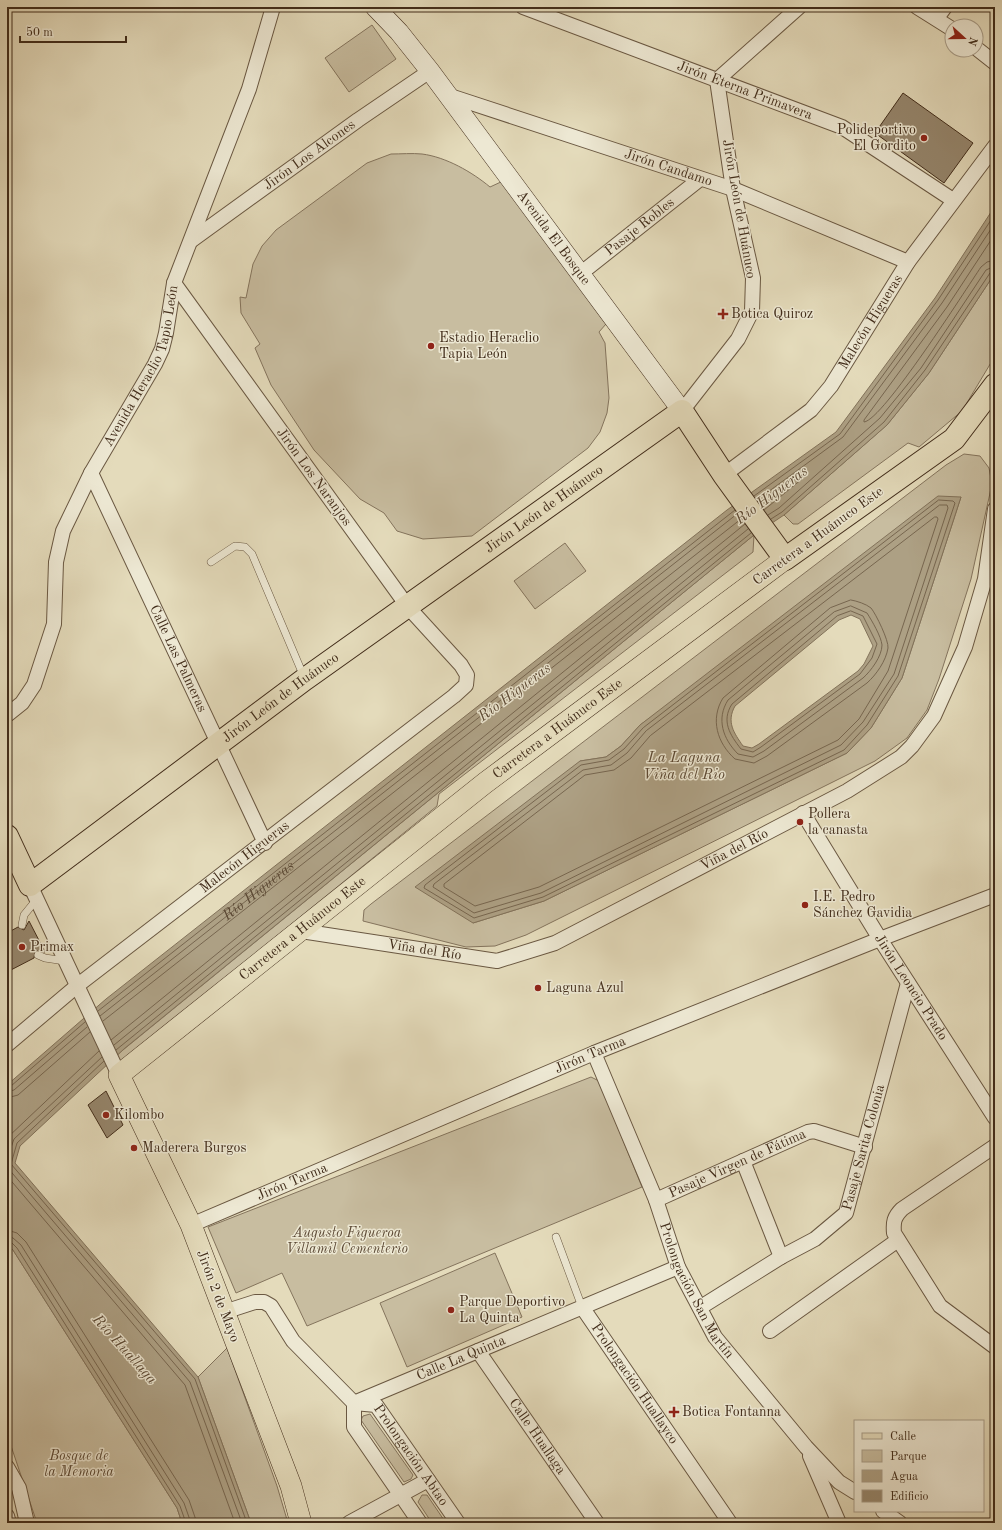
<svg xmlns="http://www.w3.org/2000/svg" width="1002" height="1530" viewBox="0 0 1002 1530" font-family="'Old Standard TT',serif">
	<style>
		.green { fill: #c8bda0; stroke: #84745d; fill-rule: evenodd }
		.water { fill: #ada084; stroke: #82725a; fill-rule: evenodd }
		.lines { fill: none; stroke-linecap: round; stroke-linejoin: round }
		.shore { stroke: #77664f; stroke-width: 1 }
		.building { fill: #96876e; stroke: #412c1a }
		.lane-casing { stroke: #6a5842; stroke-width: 8 }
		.street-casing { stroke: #6a5842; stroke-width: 16 }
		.secondary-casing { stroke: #412c1a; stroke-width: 20 }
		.primary-casing { stroke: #412c1a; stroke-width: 22 }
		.highway-casing { stroke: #412c1a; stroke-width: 24 }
		.lane { stroke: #ede8d3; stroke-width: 7 }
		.street { stroke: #ede8d3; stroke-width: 14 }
		.secondary { stroke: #ede8d3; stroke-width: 19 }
		.primary { stroke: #e4dbbb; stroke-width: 21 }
		.highway { stroke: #e4dbbb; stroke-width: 22 }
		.poi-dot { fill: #8f2418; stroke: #ede8d3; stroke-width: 1.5 }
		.labels { text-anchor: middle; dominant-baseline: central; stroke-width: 3; stroke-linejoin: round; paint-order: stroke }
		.street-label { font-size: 14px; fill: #412c1a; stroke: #ede8d3 }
		.poi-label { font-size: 14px; fill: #412c1a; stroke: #ede8d3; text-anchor: start }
		.park-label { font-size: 14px; font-style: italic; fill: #5c4935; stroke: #ede8d3 }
		.water-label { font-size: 15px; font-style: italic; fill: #5c4934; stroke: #ede8d3 }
	</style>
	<rect width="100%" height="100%" fill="#e4dbbb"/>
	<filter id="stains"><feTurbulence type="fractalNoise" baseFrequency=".005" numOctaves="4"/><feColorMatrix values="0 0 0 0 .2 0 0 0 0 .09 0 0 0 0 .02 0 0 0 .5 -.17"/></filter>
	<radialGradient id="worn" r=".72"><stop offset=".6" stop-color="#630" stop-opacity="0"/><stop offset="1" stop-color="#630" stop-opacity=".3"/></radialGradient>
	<path class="green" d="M 372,25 L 396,59 L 349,92 L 325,58 Z
		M 391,154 C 401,154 412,153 422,154 C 446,157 472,172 490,187 L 503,181 L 606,324 L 599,332 L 605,343 L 609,398 L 607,413 L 600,432 L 588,448 L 472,536 L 423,539 L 397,531 L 384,513 L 360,499 L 314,450 L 271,385 L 255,348 L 260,344 L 241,313 L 240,297 L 246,298 L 253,264 L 262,246 L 276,230 L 367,163 Z
		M 995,273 L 995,356 L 962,411 L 919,447 L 908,443 L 798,524 L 793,524 L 784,515 L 887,425 L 929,373 Z
		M 964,454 L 980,456 L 989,468 L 992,484 L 971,579 L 939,679 L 927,710 L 907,738 L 875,761 L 526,935 L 495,946 L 466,947 L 363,921 L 364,910 L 371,904 L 946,465 ZM 961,497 L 902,678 L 871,728 L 847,753 L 544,901 L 473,923 L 580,761 L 606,757 L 621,746 L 640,725 Z
		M 754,535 L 753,552 L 439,794 L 437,806 L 120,1063 L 112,1059 Z
		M 565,543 L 586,571 L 535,609 L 514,581 Z
		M 591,1077 L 599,1081 L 642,1187 L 307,1326 L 282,1273 L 236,1293 L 208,1227 Z
		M 7,1244 L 13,1250 L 177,1508 L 182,1523 L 37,1523 L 7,1434 Z
		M 495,1253 L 522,1317 L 407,1367 L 380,1303 Z
		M 227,1348 L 277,1486 L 288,1523 L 251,1523 L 198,1377 Z
		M 370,1414 L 413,1475 L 411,1479 L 404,1482 L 361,1420 L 363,1416 Z
		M 422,1495 L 427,1495 L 446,1523 L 432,1523 L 418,1502 Z"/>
	<path class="water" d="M 995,206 L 995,273 L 929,373 L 887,425 L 784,515 L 754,535 L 125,1048 L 20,1146 L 15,1163 L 198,1377 L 251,1523 L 182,1523 L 177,1508 L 13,1250 L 7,1244 L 7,1085 L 106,999 L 727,510 L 836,432 L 935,298 Z
		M 938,496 L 961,497 L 902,678 L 871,728 L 847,753 L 544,901 L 473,923 L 415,887 L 580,761 L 606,757 L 621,746 L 640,725 ZM 851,615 L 860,619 L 873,646 L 864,664 L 858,671 L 759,744 L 752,748 L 743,746 C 734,733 726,722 735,706 L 839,620 Z"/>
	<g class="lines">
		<g class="shore">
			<path d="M 995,234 L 947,307 L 864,420 L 864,422 C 883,420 966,289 981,267 L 987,262 L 995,260"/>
			<path d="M 754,496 L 840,434 L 938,300 L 995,214"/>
			<path d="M 757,500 L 843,437 L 942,303 L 995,223"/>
			<path d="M 939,500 L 953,501 L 955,503 L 898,676 L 867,725 L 844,750 L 543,897 L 474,918 L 424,888 L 425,885 L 581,765 L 609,760 L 624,749 L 643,728 Z"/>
			<path d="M 760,504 L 800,476 L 802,476 L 802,479 L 764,510"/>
			<path d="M 940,505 L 947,505 L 948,508 L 894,674 L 863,722 L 841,745 L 541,893 L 474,913 L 433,887 L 434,884 L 583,770 L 611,765 L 627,753 L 646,731 Z"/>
			<path d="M 768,515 L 779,508 L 880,418 L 921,368 L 986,270 L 995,266"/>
			<path d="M 935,517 L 937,517 L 938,519 L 888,671 L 859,719 L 838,740 L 539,887 L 475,906 L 444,887 L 444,884 L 585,775 L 614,770 L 631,758 L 650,736 Z"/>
			<path d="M 771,519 L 782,512 L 884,422 L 925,370 L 990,273 L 995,271"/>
			<path d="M 851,600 C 857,601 866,604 871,608 C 876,614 889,641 888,648 C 886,661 876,675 867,683 L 767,756 L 754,763 L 735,759 C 717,743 710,719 723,698 L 830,608 Z"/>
			<path d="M 851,606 L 867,613 C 872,621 881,636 882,645 C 882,656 871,671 863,678 L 764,751 L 753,757 L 738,754 C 723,739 716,719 728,700 L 834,612 Z"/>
			<path d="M 851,611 L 863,616 L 877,644 L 872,658 L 860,674 L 761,747 L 753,752 L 741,749 C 730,735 721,721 732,704 L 837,616 Z"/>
			<path d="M 98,1011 L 735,510"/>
			<path id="s1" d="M 100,1016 L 737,514"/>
			<path d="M 103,1021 L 741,519"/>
			<path d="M 111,1040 L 745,524"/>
			<path d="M 114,1045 L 748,529"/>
			<path d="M 116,1050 L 751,533"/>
			<path d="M 104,1061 L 17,1143 L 11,1164 L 195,1379 L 247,1523"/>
			<path d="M 7,1087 L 11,1086 L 85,1022"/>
			<path d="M 7,1092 L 14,1090 L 87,1027"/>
			<path d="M 7,1098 L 18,1095 L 90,1032"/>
			<path d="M 7,1138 L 99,1051"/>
			<path d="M 7,1159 L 14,1139 L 102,1057"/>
			<path d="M 7,1167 L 190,1382 L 242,1523"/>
			<path d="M 7,1176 L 185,1385 L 235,1523"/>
			<path d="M 7,1230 L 17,1233 L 26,1242 L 189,1500 L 197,1523"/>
			<path d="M 7,1236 L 13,1238 L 21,1245 L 184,1503 L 191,1523"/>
			<path d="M 7,1241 L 11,1242 L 17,1248 L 180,1506 L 186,1523"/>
		</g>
	</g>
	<path class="building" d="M 903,93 L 973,143 L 944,183 L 875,133 Z
		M 29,921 L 45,952 L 35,951 L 34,958 L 7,972 L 7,933 L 18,927 L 24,930 Z
		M 106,1091 L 123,1125 L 107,1138 L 88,1105 Z"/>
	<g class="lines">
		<defs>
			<path id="lane" d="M 211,562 L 235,546 L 245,547 L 252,554 L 304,677
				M 22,925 L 24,915 L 37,899
				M 38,955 L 45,958 L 65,961
				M 556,1237 L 582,1307"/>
			<g id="street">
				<path id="s2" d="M 523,7 L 842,127 L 953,200"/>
				<path d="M 917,7 L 952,29"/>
				<path d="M 937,18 L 945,7"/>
				<path d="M 976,48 L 995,63"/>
				<path id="s3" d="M 447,95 L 733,189 L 908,262"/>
				<path id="s4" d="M 192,240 L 358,120 L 430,71"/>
				<path id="s5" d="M 580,274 L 700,179"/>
				<path d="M 682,411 L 738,339 L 752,311 L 753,278 L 733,189 L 717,80 L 799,7"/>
				<path id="s6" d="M 91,473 L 265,843"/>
				<path id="s7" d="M 724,475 L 811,410 L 831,386 L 908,262 L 995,146"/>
				<path id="s8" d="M 7,715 L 22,703 L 34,685 L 54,624 L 56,562 L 63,531 L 91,473 L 155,364 L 162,349 L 166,333 L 174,283 L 249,89 L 273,7"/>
				<path id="s9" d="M 803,813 L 880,939 L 995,1118"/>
				<path d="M 30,885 L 119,1075"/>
				<path id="s10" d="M 301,931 L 497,961 L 555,943 L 847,791 L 901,757 L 912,746 L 934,716 L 965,647 L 985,579 L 995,509"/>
				<path id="s11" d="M 7,1045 L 78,985 L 454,696 L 466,685 L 467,675 L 461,665 L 408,607 L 174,283"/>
				<path id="s12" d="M 594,1053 L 656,1200 L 678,1267 L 715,1337 L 806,1447 L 839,1482 L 855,1492"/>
				<path d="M 995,1146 L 902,1209 C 894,1217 893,1222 894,1233 L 940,1306 L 995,1347"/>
				<path d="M 743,1161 L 781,1257"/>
				<path id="s13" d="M 656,1200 L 808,1132 L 814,1131 L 865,1147"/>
				<path id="s14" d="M 191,1225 L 594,1053 L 880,939 L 995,895"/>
				<path id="s15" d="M 582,1307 L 730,1523"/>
				<path id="s16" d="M 701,1307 L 781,1257 L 815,1239 L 846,1213 L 908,983"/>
				<path id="s17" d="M 224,1312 L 255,1302 L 264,1302 L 271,1306 L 293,1341 L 354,1403 L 376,1405 L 458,1523"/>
				<path d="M 770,1331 L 898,1240"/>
				<path id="s18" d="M 478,1351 L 597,1523"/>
				<path id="s19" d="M 354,1403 L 678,1267"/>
				<path d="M 354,1403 L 354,1427 L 420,1523"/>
				<path d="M 810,1456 L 839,1523"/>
				<path d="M 7,1467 L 19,1488 L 27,1523"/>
				<path d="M 883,1511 L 900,1523"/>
				<path d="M 7,1516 L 9,1523"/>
				<path d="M 349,1523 L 428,1480"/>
			</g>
			<g id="secondary">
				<path id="s20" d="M 375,7 L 399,32 L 430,71 L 682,411"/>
			</g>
			<g id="primary">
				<path id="s21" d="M 301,1523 L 291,1486 L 191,1225 L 119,1075 L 485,783 L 785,559"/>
			</g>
			<g id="highway">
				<path id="s22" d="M 7,836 L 30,885 L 305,679 L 682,411 L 724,475 L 785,559 L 954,439 L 995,385"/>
			</g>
		</defs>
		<use href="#lane" class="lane-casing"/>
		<use href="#street" class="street-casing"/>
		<use href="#secondary" class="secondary-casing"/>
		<use href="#primary" class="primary-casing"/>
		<use href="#highway" class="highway-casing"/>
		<use href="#lane" class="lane"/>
		<use href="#street" class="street"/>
		<use href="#secondary" class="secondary"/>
		<use href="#primary" class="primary"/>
		<use href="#highway" class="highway"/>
	</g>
	<g class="poi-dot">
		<circle cx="924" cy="138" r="4"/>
		<path d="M721 308h4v4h4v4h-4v4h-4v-4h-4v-4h4z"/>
		<circle cx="431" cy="346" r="4"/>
		<circle cx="800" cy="822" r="4"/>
		<circle cx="805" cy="905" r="4"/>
		<circle cx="22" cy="947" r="4"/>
		<circle cx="538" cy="988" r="4"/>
		<circle cx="106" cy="1115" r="4"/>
		<circle cx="134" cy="1148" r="4"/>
		<circle cx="451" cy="1310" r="4"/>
		<path d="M672 1406h4v4h4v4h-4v4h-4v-4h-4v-4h4z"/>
	</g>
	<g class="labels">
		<g class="street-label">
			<text stroke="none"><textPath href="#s2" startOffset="237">Jirón Eterna Primavera</textPath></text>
			<text stroke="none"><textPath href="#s4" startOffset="145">Jirón Los Alcones</textPath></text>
			<text stroke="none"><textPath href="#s3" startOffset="233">Jirón Candamo</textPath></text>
			<text transform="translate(739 209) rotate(80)">Jirón León de Huánuco</text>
			<text stroke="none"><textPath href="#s5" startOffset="76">Pasaje Robles</textPath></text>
			<text stroke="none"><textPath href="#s20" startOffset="292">Avenida El Bosque</textPath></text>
			<text stroke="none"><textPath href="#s7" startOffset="215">Malecón Higueras</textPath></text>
			<text stroke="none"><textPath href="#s8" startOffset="383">Avenida Heraclio Tapio León</textPath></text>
			<text transform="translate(314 477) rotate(54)">Jirón Los Naranjos</text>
			<text stroke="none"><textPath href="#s22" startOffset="691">Jirón León de Huánuco</textPath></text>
			<text transform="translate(818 536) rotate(-36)">Carretera a Huánuco Este</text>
			<text stroke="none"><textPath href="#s6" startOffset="205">Calle Las Palmeras</textPath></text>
			<text stroke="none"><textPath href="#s22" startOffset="367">Jirón León de Huánuco</textPath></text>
			<text stroke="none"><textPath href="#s21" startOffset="1043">Carretera a Huánuco Este</textPath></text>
			<text stroke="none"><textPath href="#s10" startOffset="461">Viña del Río</textPath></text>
			<text stroke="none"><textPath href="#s11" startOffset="303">Malecón Higueras</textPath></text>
			<text stroke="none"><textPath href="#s21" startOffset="719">Carretera a Huánuco Este</textPath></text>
			<text stroke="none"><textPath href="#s10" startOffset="125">Viña del Río</textPath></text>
			<text stroke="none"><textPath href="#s9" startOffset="205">Jirón Leoncio Prado</textPath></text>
			<text stroke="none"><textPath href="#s14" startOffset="434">Jirón Tarma</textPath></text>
			<text stroke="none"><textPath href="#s16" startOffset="241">Pasaje Sarita Colonia</textPath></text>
			<text stroke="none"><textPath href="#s13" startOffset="89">Pasaje Virgen de Fátima</textPath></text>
			<text stroke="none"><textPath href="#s14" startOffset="110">Jirón Tarma</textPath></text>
			<text stroke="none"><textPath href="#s12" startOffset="259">Prolongación San Martín</textPath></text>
			<text transform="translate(218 1296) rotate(69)">Jirón 2 de Mayo</text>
			<text stroke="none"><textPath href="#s19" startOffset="116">Calle La Quinta</textPath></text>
			<text stroke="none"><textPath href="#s15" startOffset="93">Prolongación Huallayco</textPath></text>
			<text stroke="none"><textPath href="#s18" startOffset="104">Calle Huallaga</textPath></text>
			<text stroke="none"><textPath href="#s17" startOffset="261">Prolongación Abtao</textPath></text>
		</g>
		<g class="poi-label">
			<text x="916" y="130" text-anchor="end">Polideportivo<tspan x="916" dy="16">El Gordito</tspan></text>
			<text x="731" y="314">Botica Quiroz</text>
			<text x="439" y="338">Estadio Heraclio<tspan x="439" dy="16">Tapia León</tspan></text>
			<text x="808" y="814">Pollera<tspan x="808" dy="16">la canasta</tspan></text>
			<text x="813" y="897">I.E. Pedro<tspan x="813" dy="16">Sánchez Gavidia</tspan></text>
			<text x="30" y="947">Primax</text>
			<text x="546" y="988">Laguna Azul</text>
			<text x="114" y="1115">Kilombo</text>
			<text x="142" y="1148">Maderera Burgos</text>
			<text x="459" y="1302">Parque Deportivo<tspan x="459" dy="16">La Quinta</tspan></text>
			<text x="682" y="1412">Botica Fontanna</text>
		</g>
		<g class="park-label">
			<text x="347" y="1233">Augusto Figueroa<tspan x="347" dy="16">Villamil Cementerio</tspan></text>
			<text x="79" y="1456">Bosque de<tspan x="79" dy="16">la Memoria</tspan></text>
		</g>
		<g class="water-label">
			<text transform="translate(772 496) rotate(-37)">Río Higueras</text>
			<text transform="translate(515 693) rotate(-37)">Río Higueras</text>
			<text x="684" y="758">La Laguna<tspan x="684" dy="17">Viña del Rio</tspan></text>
			<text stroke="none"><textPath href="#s1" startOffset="202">Río Higueras</textPath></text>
			<text transform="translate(124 1350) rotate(48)">Río Huallaga</text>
		</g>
	</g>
	<rect width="1002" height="1530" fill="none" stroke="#e4dbbb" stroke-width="24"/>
	<rect x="8" y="8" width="986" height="1514" fill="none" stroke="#412c1a" stroke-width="2"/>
	<rect x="12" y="12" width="978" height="1506" fill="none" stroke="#412c1a"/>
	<rect x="854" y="1420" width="130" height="92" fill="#ede8d3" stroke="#a89d89"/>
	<rect x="862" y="1433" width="20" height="6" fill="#e4dbbb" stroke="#a89d89"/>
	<text x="890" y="1440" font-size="12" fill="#412c1a">Calle</text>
	<rect x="862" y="1450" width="20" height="12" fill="#c8bda0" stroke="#a89d89"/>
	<text x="890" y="1460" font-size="12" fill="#412c1a">Parque</text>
	<rect x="862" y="1470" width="20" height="12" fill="#ada084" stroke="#a89d89"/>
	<text x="890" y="1480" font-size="12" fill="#412c1a">Agua</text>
	<rect x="862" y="1490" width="20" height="12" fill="#96876e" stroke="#a89d89"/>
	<text x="890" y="1500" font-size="12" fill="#412c1a">Edificio</text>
	<g transform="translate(964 38) rotate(111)"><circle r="19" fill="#ede8d3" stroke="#a89d89"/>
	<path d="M0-3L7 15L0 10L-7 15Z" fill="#8f2418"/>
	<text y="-6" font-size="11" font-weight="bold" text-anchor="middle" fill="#412c1a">N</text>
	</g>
	<path d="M20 36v6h106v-6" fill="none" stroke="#412c1a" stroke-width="2"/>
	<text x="26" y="36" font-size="12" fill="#412c1a" stroke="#ede8d3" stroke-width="3" paint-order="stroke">50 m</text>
	<rect width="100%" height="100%" filter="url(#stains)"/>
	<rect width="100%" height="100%" fill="url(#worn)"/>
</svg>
